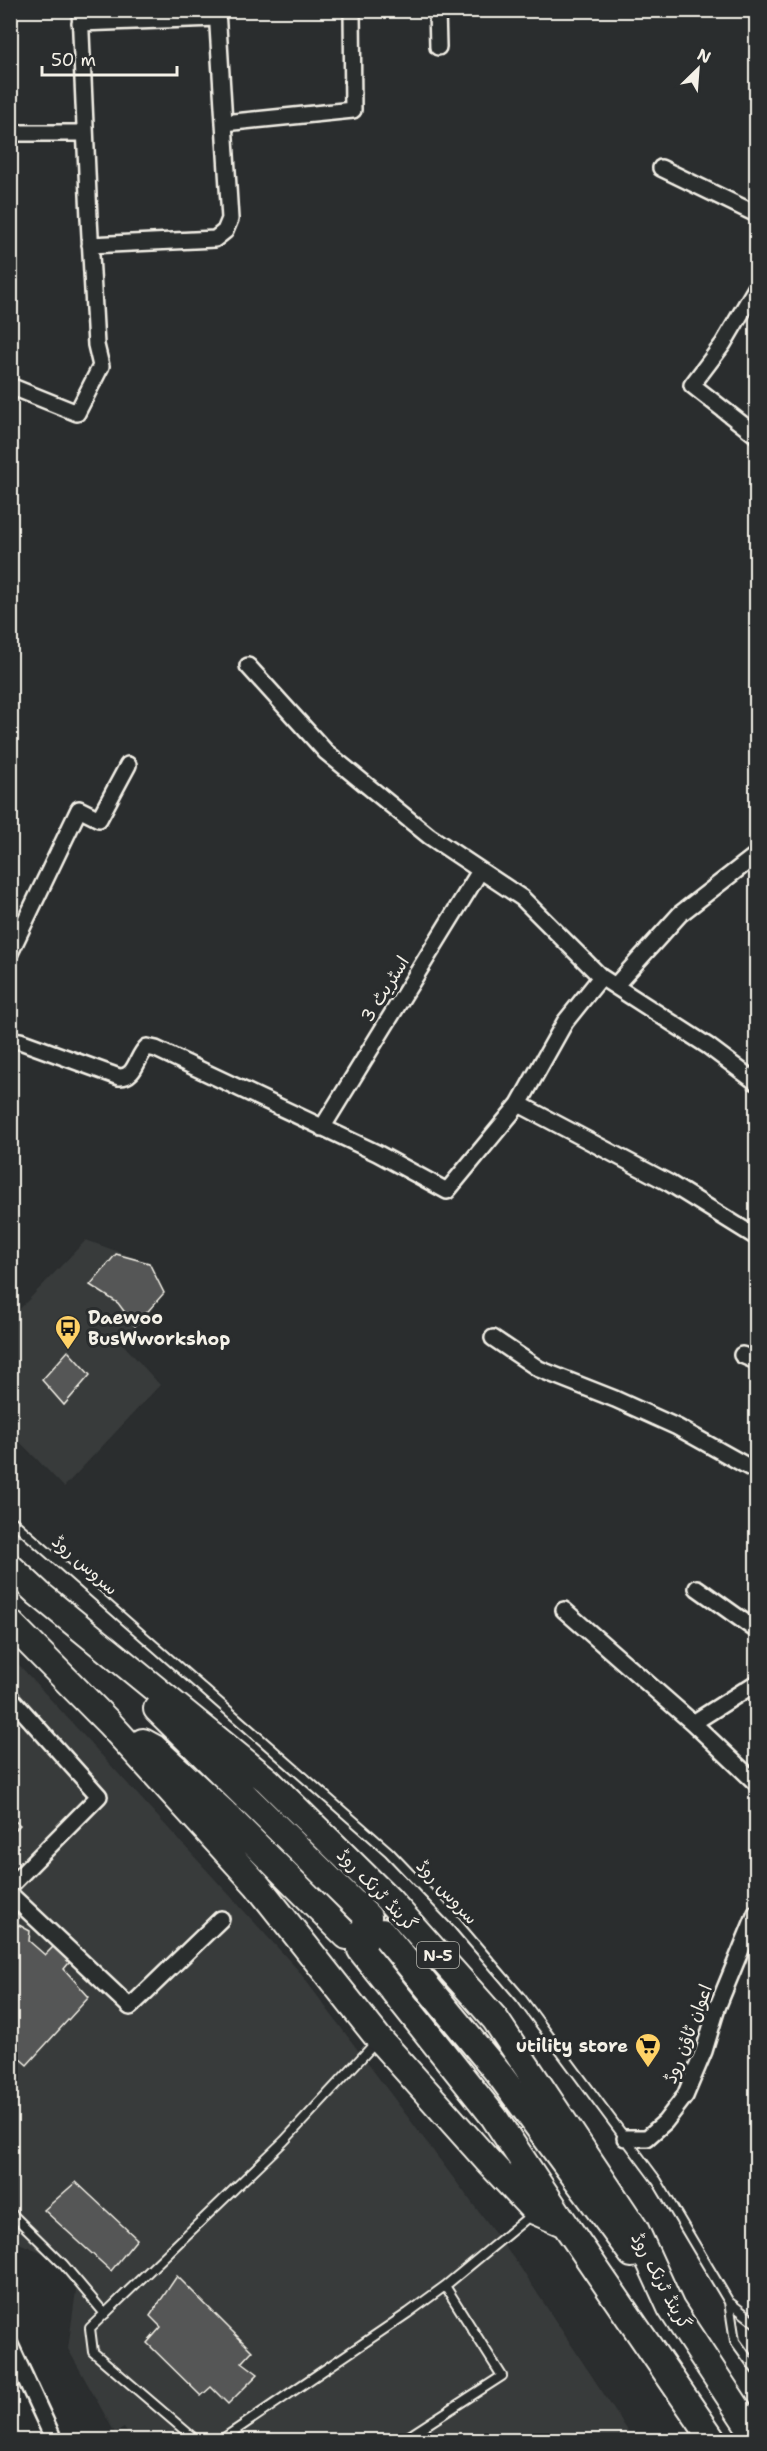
<svg xmlns="http://www.w3.org/2000/svg" width="767" height="2451" viewBox="0 0 767 2451" font-family="'Shantell Sans','Playpen Sans Arabic',sans-serif">
	<style>
		.built { fill: #373a3a }
		.building { fill: #555756; stroke: #f4f1e8; stroke-width: 1.5 }
		.lines { fill: none; stroke-linecap: round; stroke-linejoin: round }
		.service-casing { stroke: #f4f1e8; stroke-width: 12 }
		.minor-casing { stroke: #f4f1e8; stroke-width: 20 }
		.trunk-casing { stroke: #f4f1e8; stroke-width: 30 }
		.service { stroke: #2a2d2e; stroke-width: 8 }
		.minor { stroke: #2a2d2e; stroke-width: 15 }
		.trunk { stroke: #2a2d2e; stroke-width: 26 }
		.labels { text-anchor: middle; dominant-baseline: central; stroke-width: 6; stroke-linejoin: round; paint-order: stroke }
		.shield { fill: #2a2d2e; stroke: #b7b6b0; stroke-width: 1.5 }
		.shield-label { font-size: 16px; font-weight: bold; fill: #f4f1e8 }
		.street-label { font-size: 18px; fill: #f4f1e8; stroke: #2a2d2e }
		.poi-label { font-size: 18px; font-weight: bold; fill: #f4f1e8; stroke: #2a2d2e; text-anchor: start }
	</style>
	<rect width="100%" height="100%" fill="#2a2d2e"/>
	<filter id="ink" filterUnits="userSpaceOnUse"><feTurbulence type="fractalNoise" baseFrequency=".0167" numOctaves="2"/><feDisplacementMap in="SourceGraphic" scale="12" xChannelSelector="R" yChannelSelector="G"/><feConvolveMatrix kernelMatrix="1 2 1 2 8 2 1 2 1" color-interpolation-filters="sRGB"/></filter>
	<g filter="url(#ink)">
		<path class="built" d="M 86,1240 L 149,1263 L 164,1293 L 121,1342 L 160,1385 L 64,1487 L 11,1433 L 10,1319 Z
			M 10,1655 L 298,1970 L 520,2267 L 634,2440 L 132,2440 L 124,2428 L 115,2433 L 68,2349 L 76,2290 L 46,2254 L 11,2240 Z"/>
		<path class="building" d="M 116,1254 L 149,1263 L 164,1293 L 135,1326 L 118,1303 L 90,1285 Z
			M 68,1351 L 90,1375 L 64,1405 L 42,1380 Z
			M 10,1817 L 20,1825 L 10,1835 Z
			M 19,1925 L 30,1931 L 29,1941 L 45,1955 L 56,1944 L 73,1958 L 64,1969 L 89,1997 L 27,2065 L 10,2050 L 10,1930 Z
			M 76,2182 L 137,2239 L 111,2271 L 44,2210 Z
			M 177,2276 L 252,2351 L 242,2362 L 258,2374 L 228,2404 L 211,2387 L 201,2396 L 147,2343 L 161,2327 L 150,2316 Z"/>
		<g class="lines">
			<defs>
				<path id="service" d="M 10,1519 L 389,1852 L 456,1922 L 521,1998 L 657,2181 L 729,2302 L 735,2341 L 756,2370
					M 10,2212 L 63,2264 L 105,2314
					M 729,2302 L 756,2323
					M 196,2440 L 93,2352 L 90,2328 L 284,2141 L 377,2041
					M 221,2440 L 408,2313 L 445,2286 L 532,2214
					M 403,2440 L 502,2376 L 445,2286"/>
				<path id="minor" d="M 437,10 L 438,47
					M 80,23 L 217,18
					M 224,123 L 353,110 L 352,10
					M 10,133 L 85,133
					M 661,168 L 756,214
					M 90,245 L 215,239 L 225,231 L 230,219 L 217,10
					M 756,288 L 723,344 L 692,385 L 756,435
					M 10,386 L 77,413 L 101,366 L 96,345 L 89,218 L 80,10
					M 248,666 L 326,752 L 429,836 L 522,898 L 601,977 L 708,1046 L 756,1082
					M 10,953 L 79,809 L 99,819 L 128,765
					M 615,986 L 680,914 L 756,855
					M 10,1040 L 20,1041 L 119,1077 C 136,1078 136,1057 147,1047 L 156,1049 L 377,1153 L 447,1191 L 519,1104 L 669,1183 L 756,1237
					M 519,1104 L 565,1022 L 601,977
					M 322,1128 L 480,871
					M 493,1338 L 539,1369 L 615,1399 L 677,1427 L 756,1471
					M 742,1355 L 756,1361
					M 697,1588 L 756,1630
					M 564,1610 L 693,1723 L 756,1783
					M 10,1697 L 99,1796 L 10,1886
					M 693,1723 L 756,1683
					M 10,1894 L 130,2007 L 221,1919
					M 625,2138 L 647,2138 L 665,2122 L 685,2096 L 704,2051 L 717,2008 L 756,1913
					M 10,2345 L 54,2440"/>
				<path id="trunk" d="M 10,1567 L 39,1594 L 267,1780 L 389,1900 L 495,2019 L 635,2229 L 671,2308 L 756,2437
					M 10,1623 L 109,1723 L 257,1885 L 379,2039 L 488,2161 L 535,2211 L 565,2224 L 713,2440
					M 143,1742 L 154,1748 L 221,1810 L 347,1936 C 360,1937 366,1930 368,1917 L 157,1709
					M 565,2224 L 494,2117 L 361,1950 C 365,1937 368,1930 382,1932 L 500,2075 L 632,2254"/>
			</defs>
			<use href="#service" class="service-casing"/>
			<use href="#minor" class="minor-casing"/>
			<use href="#trunk" class="trunk-casing"/>
			<use href="#service" class="service"/>
			<use href="#minor" class="minor"/>
			<use href="#trunk" class="trunk"/>
		</g>
	</g>
	<defs>
		<symbol id="bus-pin" viewBox="-11 -11 22 30"><path d="M0 17L-7.5 6A9.5 9.5 0 1 1 7.5 6Z" fill="#ffd166" stroke="#2a2d2e"/><path d="M-5-6H5V4H4V6H2V4H-2V6H-4V4H-5ZM-3.5-4V0h7V-4ZM-3.5 1.2v1.5H-2V1.2ZM2 1.2v1.5H3.5V1.2Z" fill="#111"/></symbol>
		<symbol id="supermarket-pin" viewBox="-11 -11 22 30"><path d="M0 17L-7.5 6A9.5 9.5 0 1 1 7.5 6Z" fill="#ffd166" stroke="#2a2d2e"/><path d="M-6-5.5h2.5l.6 2H6L4.5 2H-2.5L-4.4-4H-6ZM-1.5 3.2a1.3 1.3 0 1 0 .1 0ZM3 3.2a1.3 1.3 0 1 0 .1 0Z" fill="#111"/></symbol>
	</defs>
	<g fill-rule="evenodd">
		<use href="#bus-pin" x="53" y="1313" width="30" height="40"/>
		<use href="#supermarket-pin" x="633" y="2031" width="30" height="40"/>
	</g>
	<g class="labels">
		<rect class="shield" x="417" y="1942" width="42" height="26" rx="4.5"/>
		<g class="shield-label">
			<text x="438" y="1955">N-5</text>
		</g>
		<g class="street-label">
			<text transform="translate(385 989) rotate(-58)">اسٹریٹ 3</text>
			<text transform="translate(85 1565) rotate(41)">سروس روڈ</text>
			<text transform="translate(377 1890) rotate(46)">گرینڈ ٹرنک روڈ</text>
			<text transform="translate(447 1892) rotate(47)">سروس روڈ</text>
			<text transform="translate(688 2034) rotate(-69)">اعوان ٹاؤن روڈ</text>
			<text transform="translate(661 2281) rotate(62)">گرینڈ ٹرنک روڈ</text>
		</g>
		<g class="poi-label">
			<text x="88" y="1318">Daewoo<tspan x="88" dy="21">BusWworkshop</tspan></text>
			<text x="628" y="2046" text-anchor="end">utility store</text>
		</g>
	</g>
	<rect width="767" height="2451" fill="none" stroke="#2a2d2e" stroke-width="36"/>
	<rect x="18" y="18" width="731" height="2415" fill="none" stroke="#f4f1e8" stroke-width="2" filter="url(#ink)"/>
	<g transform="translate(698 69) rotate(25)" stroke="#2a2d2e" stroke-width="4.5" paint-order="stroke">
	<path d="M0-4.5L10 22L0 15L-10 22Z" fill="#f4f1e8"/>
	<text y="-9" font-size="16" font-weight="bold" text-anchor="middle" fill="#f4f1e8">N</text>
	</g>
	<path d="M42 66v9h135v-9" fill="none" stroke="#f4f1e8" stroke-width="3"/>
	<text x="51" y="66" font-size="18" fill="#f4f1e8" stroke="#2a2d2e" stroke-width="4.5" paint-order="stroke">50 m</text>
</svg>
